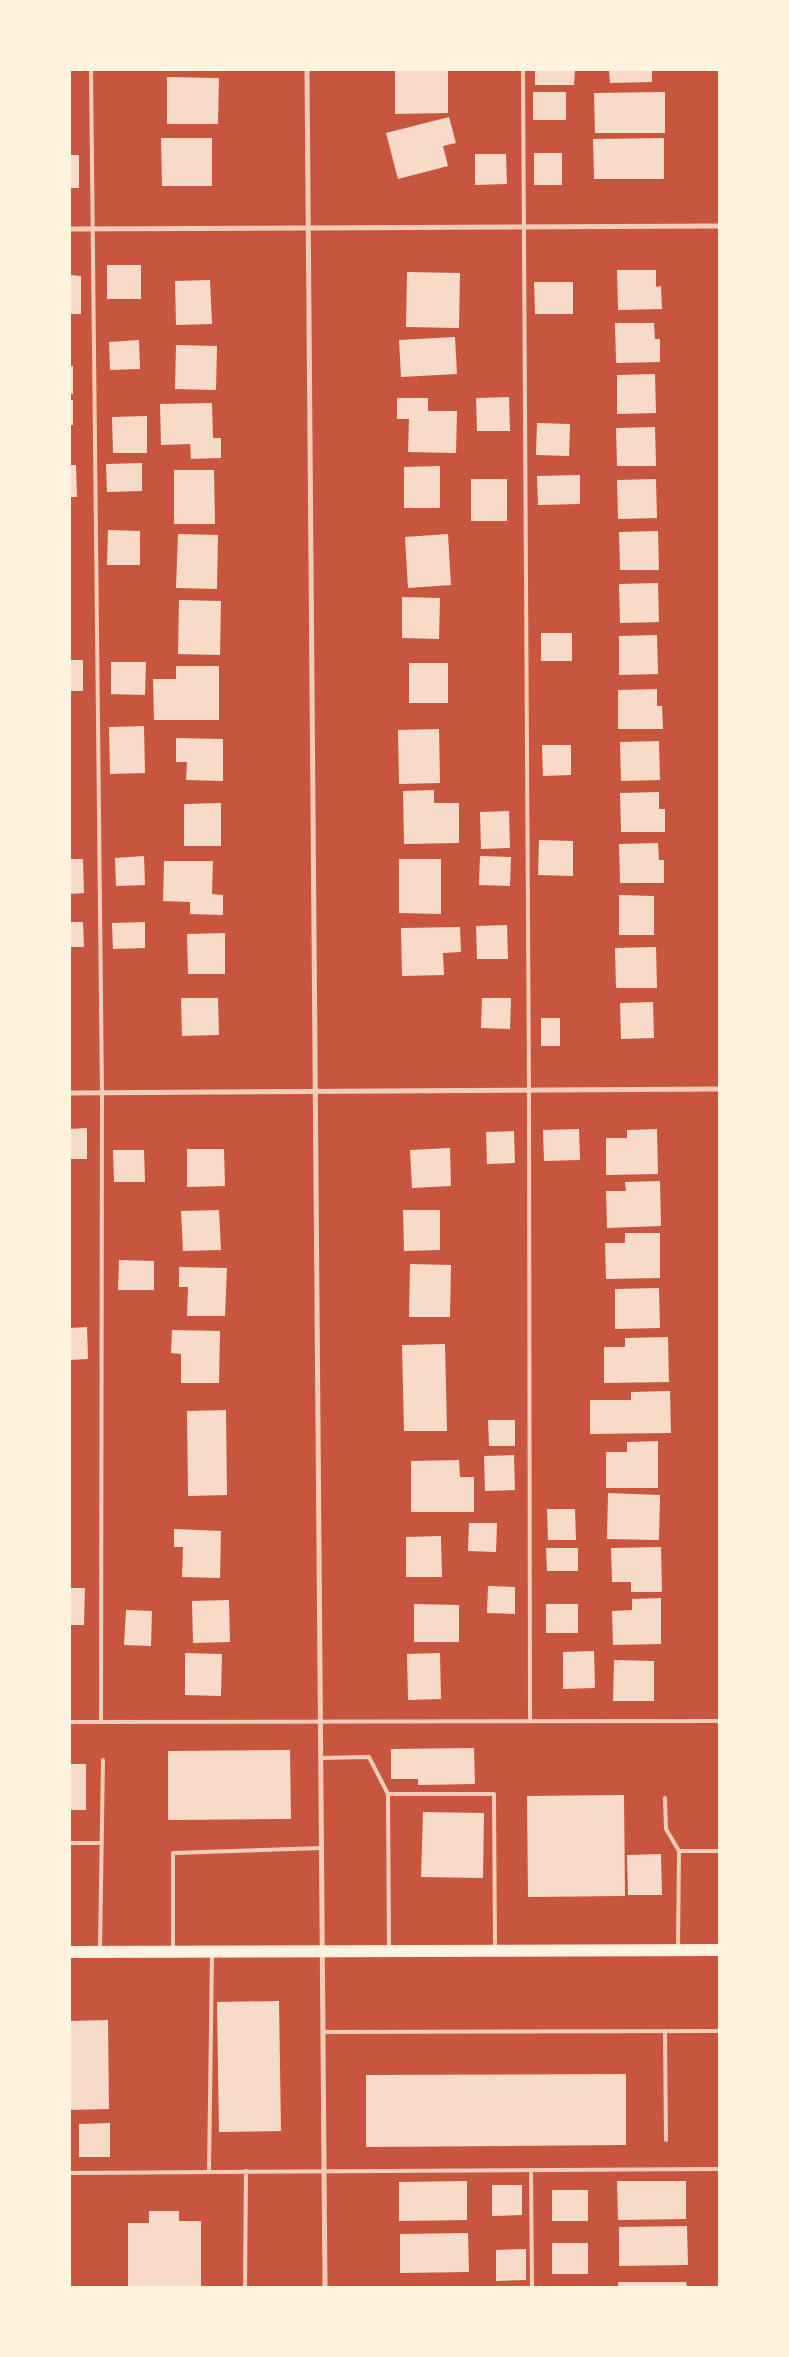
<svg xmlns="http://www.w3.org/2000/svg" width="789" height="2357" viewBox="0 0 789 2357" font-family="'Titillium Web',sans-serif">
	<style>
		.building { fill: #f7dbc8 }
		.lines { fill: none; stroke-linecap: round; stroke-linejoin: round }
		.service { stroke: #f1ccb7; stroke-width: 4 }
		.minor { stroke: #f1ccb7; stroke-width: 5 }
		.primary { stroke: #fff3e0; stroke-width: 12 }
	</style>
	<rect width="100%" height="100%" fill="#c8553d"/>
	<path class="building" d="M 395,70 L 448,70 L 448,113 L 395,114 Z
		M 535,70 L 575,70 L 574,85 L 535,85 Z
		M 609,70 L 652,70 L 652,82 L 610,83 Z
		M 167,77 L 219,78 L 218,124 L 167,124 Z
		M 533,92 L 566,92 L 566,120 L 533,120 Z
		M 665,92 L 665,133 L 595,133 L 594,93 Z
		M 449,117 L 456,143 L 443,146 L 448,166 L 398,179 L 386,133 Z
		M 161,138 L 212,138 L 212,186 L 162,186 Z
		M 664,138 L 664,179 L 594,179 L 593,139 Z
		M 534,153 L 562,153 L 562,185 L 534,185 Z
		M 475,154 L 506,154 L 507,184 L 475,185 Z
		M 70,155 L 79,155 L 79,188 L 70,188 Z
		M 107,265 L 141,265 L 141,299 L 107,299 Z
		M 617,270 L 656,270 L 656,287 L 661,286 L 662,309 L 618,310 Z
		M 407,272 L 460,273 L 459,328 L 406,327 Z
		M 70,275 L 81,276 L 81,314 L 70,314 Z
		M 210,280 L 212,324 L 176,325 L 175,281 Z
		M 534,282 L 573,282 L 573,314 L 535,314 Z
		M 615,323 L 654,323 L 655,339 L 660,339 L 660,362 L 616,363 Z
		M 455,337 L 457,374 L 401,377 L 399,340 Z
		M 139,340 L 140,369 L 110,370 L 109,342 Z
		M 176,345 L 217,346 L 216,390 L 175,389 Z
		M 70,366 L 73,366 L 73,394 L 70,394 Z
		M 655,374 L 656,413 L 617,414 L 617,375 Z
		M 509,397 L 510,431 L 477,431 L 476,398 Z
		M 397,398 L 428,398 L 428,411 L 457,411 L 456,453 L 408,452 L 409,419 L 397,419 Z
		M 70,400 L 73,400 L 73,425 L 70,425 Z
		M 212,403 L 213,438 L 221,438 L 221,458 L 191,459 L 190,444 L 161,445 L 160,404 Z
		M 147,416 L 147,453 L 113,453 L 112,417 Z
		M 537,423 L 570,424 L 569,456 L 536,455 Z
		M 655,427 L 656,466 L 617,466 L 616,428 Z
		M 142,463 L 142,491 L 107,492 L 106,464 Z
		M 70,465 L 76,465 L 77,497 L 70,497 Z
		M 440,466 L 440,508 L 404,508 L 404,467 Z
		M 174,470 L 214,470 L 215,524 L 174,524 Z
		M 580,475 L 580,504 L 538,505 L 537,476 Z
		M 471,479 L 507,479 L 507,521 L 471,521 Z
		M 656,479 L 657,518 L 618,519 L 617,480 Z
		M 108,530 L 140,531 L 140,565 L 107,565 Z
		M 658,531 L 659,570 L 620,570 L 619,532 Z
		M 178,534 L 218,535 L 217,589 L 176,588 Z
		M 448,534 L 451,585 L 408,588 L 405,537 Z
		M 658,583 L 659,622 L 620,623 L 619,584 Z
		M 402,597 L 440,598 L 439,639 L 402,638 Z
		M 179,600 L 221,601 L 220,655 L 178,654 Z
		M 541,633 L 572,633 L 572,661 L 541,661 Z
		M 657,635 L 658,674 L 619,675 L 619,636 Z
		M 70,660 L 83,660 L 83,691 L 70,691 Z
		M 111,662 L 146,662 L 145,695 L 111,694 Z
		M 409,663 L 448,663 L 448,703 L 409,703 Z
		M 176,666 L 219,666 L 219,720 L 154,720 L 153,679 L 176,679 Z
		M 657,689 L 657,706 L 662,706 L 663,729 L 618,729 L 618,690 Z
		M 144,726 L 145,773 L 110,774 L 109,727 Z
		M 439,729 L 440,783 L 399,784 L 398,730 Z
		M 176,738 L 223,739 L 223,781 L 186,780 L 187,762 L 176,762 Z
		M 659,741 L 660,780 L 621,781 L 620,742 Z
		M 542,745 L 571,745 L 571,775 L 543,776 Z
		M 434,790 L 434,803 L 459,803 L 459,843 L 404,844 L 403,791 Z
		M 659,792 L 659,809 L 665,809 L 665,832 L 621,832 L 620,793 Z
		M 221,803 L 221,846 L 184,846 L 184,804 Z
		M 509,811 L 510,848 L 481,849 L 480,812 Z
		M 539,840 L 573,841 L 573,876 L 538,875 Z
		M 658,843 L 659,860 L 664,860 L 664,883 L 620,883 L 619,844 Z
		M 144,856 L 145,885 L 116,886 L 115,858 Z
		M 480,856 L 511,857 L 510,886 L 479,885 Z
		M 70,859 L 83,859 L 84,893 L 70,894 Z
		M 399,859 L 441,859 L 441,914 L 399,913 Z
		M 164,861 L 213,861 L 212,894 L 223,895 L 223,915 L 190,914 L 190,902 L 163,901 Z
		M 619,895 L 654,896 L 654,935 L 619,935 Z
		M 70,922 L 83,922 L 84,947 L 70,947 Z
		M 145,922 L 145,948 L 113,949 L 112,923 Z
		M 507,925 L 508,959 L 477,959 L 476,926 Z
		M 460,927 L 461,952 L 443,953 L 444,975 L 402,976 L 401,928 Z
		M 225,933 L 225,974 L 188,974 L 187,934 Z
		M 656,947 L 657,988 L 616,988 L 615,948 Z
		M 181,998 L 218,998 L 219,1035 L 182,1036 Z
		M 482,998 L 511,998 L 510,1029 L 481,1028 Z
		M 653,1002 L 654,1038 L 621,1039 L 620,1003 Z
		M 541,1018 L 560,1018 L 560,1046 L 541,1046 Z
		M 87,1128 L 87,1159 L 70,1159 L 70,1129 Z
		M 579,1129 L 580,1160 L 544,1161 L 543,1130 Z
		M 657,1129 L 658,1174 L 606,1175 L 606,1138 L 627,1138 L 627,1130 Z
		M 514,1131 L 515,1163 L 487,1164 L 486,1132 Z
		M 450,1148 L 451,1186 L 412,1188 L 410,1150 Z
		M 187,1149 L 224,1149 L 225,1186 L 187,1187 Z
		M 113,1150 L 144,1150 L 145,1182 L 114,1182 Z
		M 660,1181 L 661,1226 L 607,1228 L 606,1191 L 626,1191 L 625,1182 Z
		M 219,1210 L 221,1250 L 183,1251 L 181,1211 Z
		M 403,1210 L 440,1210 L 440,1250 L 404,1251 Z
		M 625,1233 L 660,1233 L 660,1278 L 606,1279 L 605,1243 L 625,1243 Z
		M 119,1260 L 154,1261 L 154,1290 L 118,1290 Z
		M 410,1264 L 451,1265 L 450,1317 L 409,1317 Z
		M 179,1267 L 227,1268 L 225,1316 L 187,1316 L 188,1287 L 179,1287 Z
		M 659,1288 L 660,1328 L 615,1329 L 615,1289 Z
		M 87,1327 L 88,1359 L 70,1360 L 70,1328 Z
		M 172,1330 L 220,1331 L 219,1383 L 181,1383 L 181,1354 L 171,1353 Z
		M 668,1337 L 669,1382 L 604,1383 L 604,1347 L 625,1347 L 625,1338 Z
		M 445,1344 L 447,1431 L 404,1431 L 402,1345 Z
		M 670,1391 L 671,1433 L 590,1434 L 590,1400 L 631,1400 L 631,1392 Z
		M 226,1410 L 227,1495 L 188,1496 L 187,1411 Z
		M 488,1420 L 515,1420 L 515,1446 L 489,1446 Z
		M 658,1441 L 658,1488 L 606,1488 L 606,1452 L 627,1452 L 627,1442 Z
		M 514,1455 L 515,1490 L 485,1491 L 484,1456 Z
		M 459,1460 L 460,1477 L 474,1477 L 474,1512 L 411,1512 L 411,1461 Z
		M 608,1493 L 660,1495 L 659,1540 L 607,1539 Z
		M 547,1509 L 575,1509 L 576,1540 L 548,1540 Z
		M 469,1523 L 497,1523 L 496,1552 L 468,1551 Z
		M 174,1529 L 221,1531 L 220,1578 L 182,1577 L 183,1547 L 174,1547 Z
		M 441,1536 L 442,1577 L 406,1577 L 406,1537 Z
		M 661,1547 L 662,1592 L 631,1592 L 631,1582 L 612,1582 L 611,1548 Z
		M 546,1548 L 578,1548 L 578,1571 L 547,1571 Z
		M 488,1586 L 515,1587 L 515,1614 L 487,1613 Z
		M 70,1588 L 85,1588 L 84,1625 L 70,1625 Z
		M 661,1598 L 661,1644 L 613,1645 L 612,1611 L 632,1610 L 632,1599 Z
		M 229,1600 L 230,1642 L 193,1643 L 192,1601 Z
		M 414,1604 L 459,1605 L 459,1642 L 414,1642 Z
		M 546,1604 L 578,1604 L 578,1633 L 546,1633 Z
		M 126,1610 L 152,1611 L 151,1646 L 124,1645 Z
		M 594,1651 L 595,1688 L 563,1689 L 563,1652 Z
		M 185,1653 L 222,1654 L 221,1696 L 185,1695 Z
		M 440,1653 L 441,1699 L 408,1700 L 407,1654 Z
		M 614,1660 L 654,1661 L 654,1701 L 613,1701 Z
		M 474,1748 L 475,1784 L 418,1785 L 418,1779 L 391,1779 L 391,1749 Z
		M 290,1750 L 291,1819 L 168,1820 L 168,1751 Z
		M 70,1764 L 86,1764 L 86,1810 L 70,1810 Z
		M 624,1795 L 625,1896 L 528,1897 L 527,1796 Z
		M 423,1812 L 484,1813 L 483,1878 L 421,1877 Z
		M 661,1854 L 662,1895 L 628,1895 L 627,1855 Z
		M 279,2001 L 281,2131 L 219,2132 L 217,2002 Z
		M 108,2020 L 109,2109 L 70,2110 L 70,2021 Z
		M 626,2074 L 626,2145 L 366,2147 L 366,2075 Z
		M 110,2123 L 110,2157 L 79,2157 L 79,2124 Z
		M 467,2181 L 467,2220 L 399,2221 L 399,2182 Z
		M 617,2181 L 686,2181 L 686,2219 L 618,2220 Z
		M 492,2185 L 522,2185 L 522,2215 L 492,2216 Z
		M 552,2190 L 588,2190 L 588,2221 L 552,2221 Z
		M 149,2211 L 179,2211 L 179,2221 L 201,2221 L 201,2287 L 128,2287 L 128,2223 L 149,2223 Z
		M 687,2226 L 688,2265 L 619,2266 L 619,2227 Z
		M 468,2233 L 469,2272 L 400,2273 L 400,2234 Z
		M 552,2243 L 588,2243 L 588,2274 L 552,2274 Z
		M 526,2249 L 526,2280 L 496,2281 L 496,2250 Z
		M 618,2282 L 686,2282 L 687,2287 L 618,2287 Z"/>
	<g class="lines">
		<path class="service" d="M 91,70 L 102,1093 L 101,1722
			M 523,70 L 529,1090 L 530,1721
			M 70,1722 L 719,1721
			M 321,1758 L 369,1757 L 388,1794
			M 665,1798 L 666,1829 L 679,1851
			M 70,1843 L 102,1843
			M 389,1948 L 388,1794 L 494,1794 L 495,1947
			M 678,1948 L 679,1851 L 719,1851
			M 100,1949 L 103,1760
			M 173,1949 L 173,1853 L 322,1848
			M 665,2031 L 666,2140
			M 323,2032 L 719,2031
			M 531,2170 L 532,2287
			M 209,2172 L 212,1954
			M 70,2173 L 719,2169
			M 245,2287 L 246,2171"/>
		<path class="minor" d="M 307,70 L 325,2287
			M 70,229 L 719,226
			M 70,1093 L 719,1089"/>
		<path class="primary" d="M 70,1952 L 719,1950"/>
	</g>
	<rect width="789" height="2357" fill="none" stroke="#fff3e0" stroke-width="142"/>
</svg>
